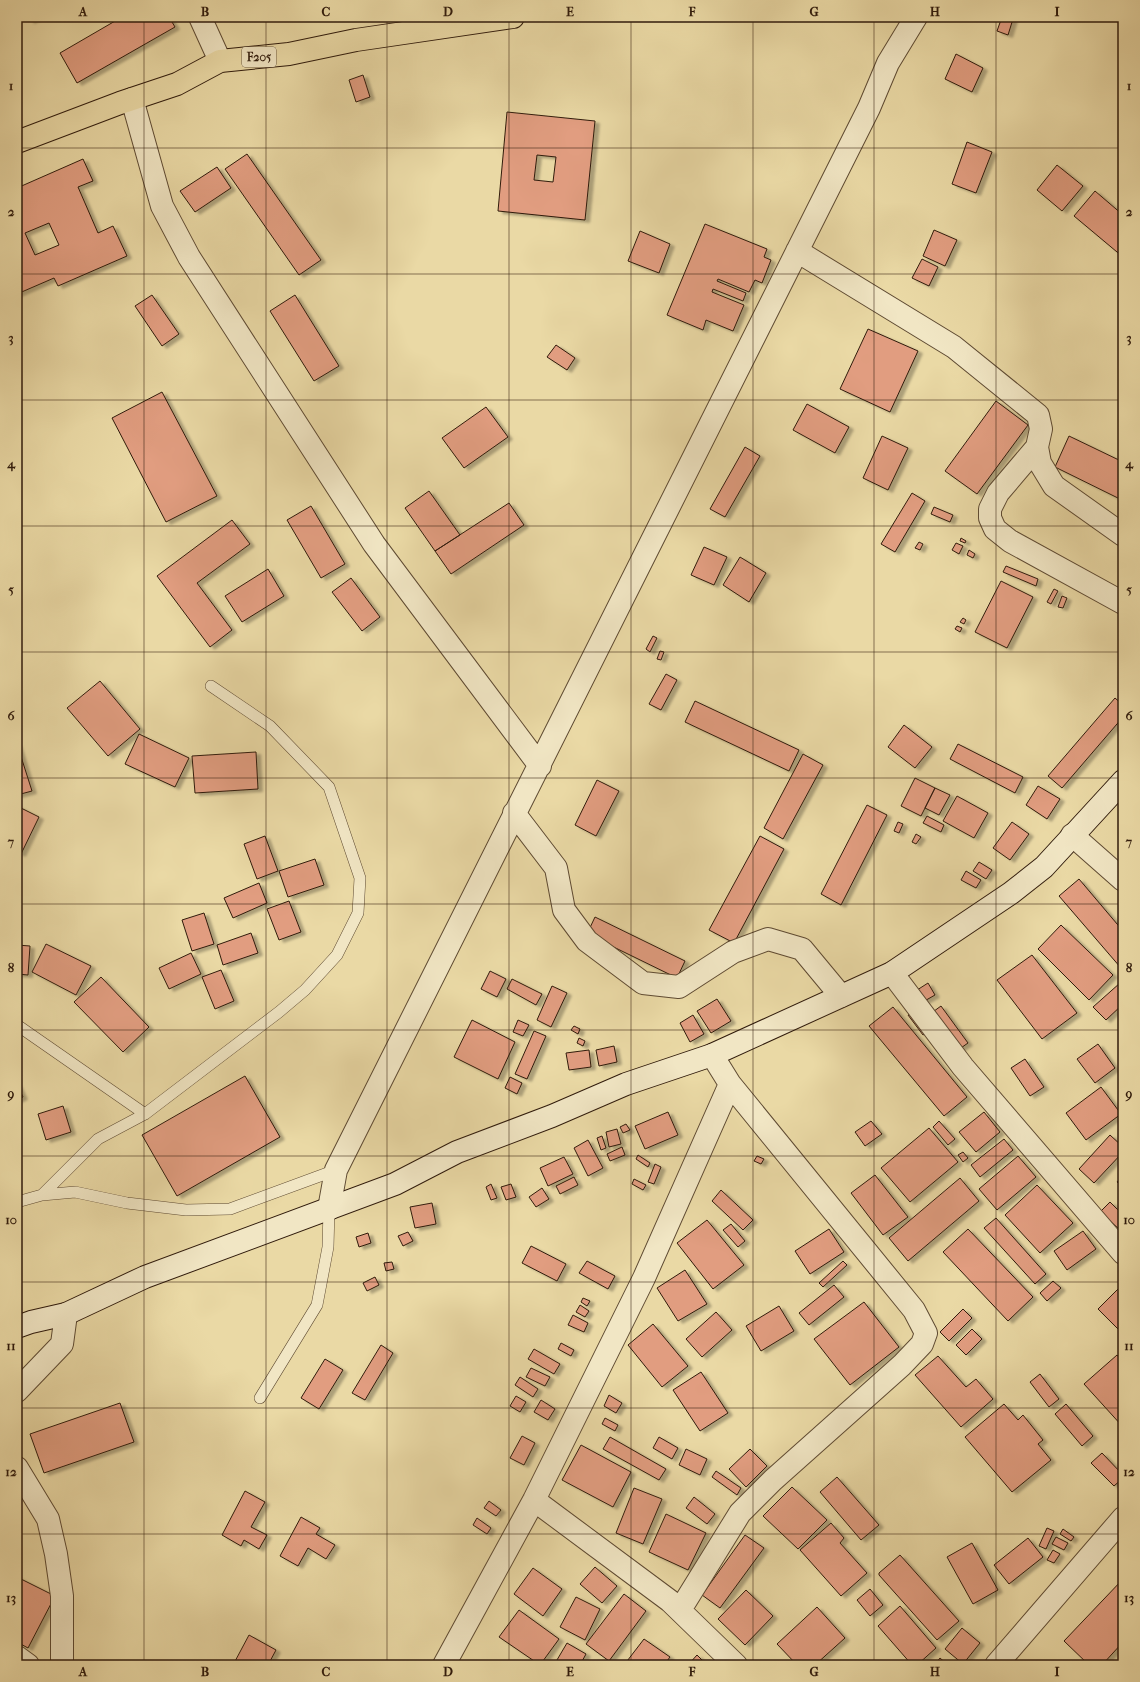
<svg xmlns="http://www.w3.org/2000/svg" width="1140" height="1682" viewBox="0 0 1140 1682" font-family="'IM FELL French Canon',serif">
	<style>
		.building { fill: #e19d80; stroke: #301b0c; fill-rule: evenodd; filter: url(#shadow) }
		.lines { fill: none; stroke-linecap: round; stroke-linejoin: round }
		.lane-casing { stroke: #5e4a32; stroke-width: 12 }
		.street-casing { stroke: #5e4a32; stroke-width: 24 }
		.secondary-casing { stroke: #301b0c; stroke-width: 24 }
		.primary-casing { stroke: #301b0c; stroke-width: 24 }
		.lane { stroke: #f1e6c4; stroke-width: 11 }
		.street { stroke: #f1e6c4; stroke-width: 22 }
		.secondary { stroke: #f1e6c4; stroke-width: 22 }
		.primary { stroke: #ead9a5; stroke-width: 22 }
		.grid { fill: none; stroke: #301b0c; stroke-width: 1; stroke-opacity: 0.55 }
		.labels { text-anchor: middle; dominant-baseline: central; stroke-width: 4; stroke-linejoin: round; paint-order: stroke }
		.shield { fill: #f1e6c4; stroke: #6a5843; stroke-width: 1 }
		.shield-label { font-size: 12px; font-weight: bold; fill: #301b0c }
		.neatline { fill: none; stroke: #301b0c; stroke-width: 1.5 }
		.grid-label { font-size: 13px; text-anchor: middle; font-weight: bold; fill: #301b0c }
	</style>
	<defs>
		<filter id="shadow"><feDropShadow dx="4.5" dy="2.5" stdDeviation="1" flood-color="#0004"/></filter>
	</defs>
	<rect width="100%" height="100%" fill="#ead9a5"/>
	<filter id="stains"><feTurbulence type="fractalNoise" baseFrequency=".005" numOctaves="4"/><feColorMatrix values="0 0 0 0 .2 0 0 0 0 .09 0 0 0 0 .02 0 0 0 .5 -.17"/></filter>
	<radialGradient id="worn" r=".72"><stop offset=".6" stop-color="#630" stop-opacity="0"/><stop offset="1" stop-color="#630" stop-opacity=".3"/></radialGradient>
	<path class="building" d="M 28,17 L 38,17 L 30,21 Z
		M 122,17 L 169,17 L 175,27 L 77,83 L 60,53 Z
		M 1002,17 L 1013,19 L 1008,35 L 997,31 Z
		M 956,54 L 983,68 L 972,92 L 945,79 Z
		M 363,75 L 370,97 L 356,102 L 349,80 Z
		M 507,112 L 595,121 L 585,220 L 498,211 ZM 537,155 L 556,157 L 553,182 L 534,180 Z
		M 967,142 L 992,152 L 976,193 L 952,184 Z
		M 247,154 L 321,260 L 299,275 L 225,169 Z
		M 83,159 L 93,181 L 78,187 L 98,233 L 113,226 L 127,256 L 58,286 L 54,278 L 17,294 L 17,188 ZM 49,223 L 59,245 L 35,255 L 25,233 Z
		M 1057,165 L 1083,186 L 1062,211 L 1037,190 Z
		M 217,167 L 231,188 L 195,212 L 180,191 Z
		M 1095,191 L 1123,215 L 1123,257 L 1074,216 Z
		M 705,224 L 767,249 L 764,257 L 771,260 L 762,283 L 755,280 L 749,292 L 718,279 L 717,281 L 746,293 L 743,301 L 713,289 L 712,292 L 744,305 L 733,331 L 706,320 L 703,330 L 667,315 Z
		M 934,230 L 957,240 L 945,266 L 923,256 Z
		M 640,231 L 670,244 L 659,273 L 628,261 Z
		M 922,259 L 938,267 L 929,286 L 912,278 Z
		M 152,295 L 179,334 L 162,346 L 135,306 Z
		M 295,295 L 339,366 L 314,381 L 270,311 Z
		M 868,329 L 918,351 L 890,412 L 840,389 Z
		M 556,345 L 575,358 L 567,370 L 547,357 Z
		M 162,392 L 217,496 L 166,522 L 112,418 Z
		M 996,401 L 1028,425 L 977,494 L 945,471 Z
		M 807,404 L 849,427 L 835,453 L 793,430 Z
		M 486,407 L 508,437 L 464,468 L 442,438 Z
		M 882,436 L 908,448 L 888,490 L 863,478 Z
		M 1069,436 L 1123,462 L 1122,500 L 1055,467 Z
		M 745,447 L 760,456 L 725,517 L 710,509 Z
		M 429,491 L 460,535 L 435,551 L 405,508 Z
		M 912,493 L 925,501 L 895,552 L 881,544 Z
		M 509,503 L 524,525 L 451,574 L 435,551 Z
		M 311,506 L 345,564 L 321,578 L 287,520 Z
		M 934,507 L 953,515 L 950,522 L 931,514 Z
		M 232,520 L 250,544 L 197,583 L 232,630 L 210,647 L 157,576 Z
		M 961,538 L 966,541 L 965,543 L 960,541 Z
		M 919,542 L 923,544 L 920,550 L 915,548 Z
		M 956,543 L 963,546 L 959,554 L 952,550 Z
		M 704,547 L 727,557 L 714,585 L 691,575 Z
		M 969,550 L 975,554 L 973,558 L 967,555 Z
		M 740,557 L 766,573 L 749,602 L 723,585 Z
		M 1006,566 L 1038,579 L 1036,586 L 1003,572 Z
		M 268,569 L 284,596 L 242,622 L 225,596 Z
		M 351,578 L 380,617 L 362,631 L 332,592 Z
		M 1001,581 L 1033,597 L 1007,648 L 975,632 Z
		M 1054,589 L 1058,591 L 1051,604 L 1047,602 Z
		M 1062,596 L 1067,598 L 1063,608 L 1058,607 Z
		M 963,618 L 966,620 L 964,624 L 960,622 Z
		M 957,626 L 962,628 L 960,632 L 955,629 Z
		M 653,636 L 657,638 L 650,652 L 646,649 Z
		M 660,651 L 664,652 L 661,660 L 657,659 Z
		M 666,674 L 677,680 L 661,710 L 649,704 Z
		M 100,681 L 140,729 L 108,756 L 67,708 Z
		M 1115,698 L 1123,705 L 1123,717 L 1062,788 L 1048,776 Z
		M 695,701 L 799,750 L 789,771 L 685,722 Z
		M 904,725 L 932,747 L 915,768 L 888,747 Z
		M 139,734 L 189,758 L 175,787 L 125,764 Z
		M 17,744 L 32,791 L 17,795 Z
		M 958,744 L 1023,777 L 1015,793 L 950,759 Z
		M 256,752 L 258,789 L 195,793 L 192,756 Z
		M 803,754 L 823,765 L 783,839 L 764,828 Z
		M 915,778 L 935,788 L 921,816 L 901,806 Z
		M 597,780 L 619,791 L 596,836 L 575,825 Z
		M 1038,786 L 1060,799 L 1047,819 L 1026,805 Z
		M 935,788 L 950,795 L 939,815 L 925,808 Z
		M 957,796 L 988,813 L 974,838 L 943,821 Z
		M 867,805 L 887,815 L 841,905 L 821,894 Z
		M 17,806 L 39,817 L 21,854 L 17,852 Z
		M 927,816 L 944,825 L 941,832 L 923,823 Z
		M 898,822 L 903,824 L 899,833 L 894,831 Z
		M 1012,822 L 1029,834 L 1010,860 L 993,848 Z
		M 916,834 L 921,837 L 916,844 L 912,842 Z
		M 265,836 L 278,871 L 257,879 L 244,844 Z
		M 760,836 L 784,849 L 734,943 L 709,930 Z
		M 315,859 L 324,885 L 288,897 L 279,871 Z
		M 979,862 L 992,870 L 986,879 L 973,871 Z
		M 966,871 L 981,880 L 976,888 L 961,880 Z
		M 1079,879 L 1123,931 L 1123,966 L 1121,968 L 1059,896 Z
		M 259,883 L 267,903 L 233,918 L 224,898 Z
		M 289,901 L 301,932 L 279,940 L 267,909 Z
		M 204,913 L 214,944 L 192,951 L 182,920 Z
		M 595,917 L 685,961 L 677,978 L 587,934 Z
		M 1061,925 L 1113,975 L 1089,1000 L 1038,949 Z
		M 251,933 L 258,953 L 223,965 L 217,945 Z
		M 46,944 L 91,966 L 76,995 L 32,972 Z
		M 17,945 L 30,946 L 28,975 L 17,974 Z
		M 191,953 L 201,974 L 169,989 L 159,968 Z
		M 1032,955 L 1077,1013 L 1042,1039 L 997,980 Z
		M 221,970 L 234,1001 L 215,1009 L 202,977 Z
		M 490,971 L 506,979 L 497,997 L 481,989 Z
		M 101,977 L 149,1027 L 123,1052 L 74,1002 Z
		M 512,979 L 542,994 L 536,1005 L 507,989 Z
		M 928,983 L 935,995 L 921,1003 L 914,992 Z
		M 1120,983 L 1123,986 L 1123,1004 L 1106,1020 L 1093,1007 Z
		M 552,986 L 567,993 L 551,1027 L 537,1020 Z
		M 717,999 L 731,1021 L 711,1033 L 697,1011 Z
		M 941,1006 L 968,1043 L 958,1050 L 930,1014 Z
		M 893,1007 L 967,1097 L 944,1116 L 869,1026 Z
		M 914,1011 L 929,1031 L 923,1035 L 908,1015 Z
		M 693,1015 L 704,1034 L 690,1042 L 680,1023 Z
		M 472,1020 L 515,1042 L 498,1079 L 454,1057 Z
		M 518,1020 L 529,1025 L 523,1036 L 513,1032 Z
		M 574,1026 L 580,1029 L 578,1034 L 571,1030 Z
		M 534,1031 L 546,1036 L 527,1079 L 515,1074 Z
		M 579,1038 L 585,1041 L 583,1046 L 577,1043 Z
		M 1098,1044 L 1115,1068 L 1095,1083 L 1077,1059 Z
		M 614,1046 L 617,1062 L 599,1066 L 596,1050 Z
		M 589,1050 L 591,1067 L 569,1070 L 566,1053 Z
		M 1025,1059 L 1044,1087 L 1030,1096 L 1011,1068 Z
		M 245,1076 L 280,1137 L 177,1196 L 142,1135 Z
		M 510,1077 L 522,1083 L 517,1094 L 505,1088 Z
		M 17,1084 L 23,1097 L 17,1100 Z
		M 1101,1087 L 1121,1114 L 1086,1140 L 1066,1113 Z
		M 63,1106 L 71,1132 L 46,1140 L 38,1114 Z
		M 668,1112 L 678,1135 L 645,1149 L 635,1126 Z
		M 984,1112 L 1000,1132 L 976,1152 L 959,1132 Z
		M 871,1121 L 882,1134 L 865,1146 L 855,1132 Z
		M 939,1121 L 955,1139 L 948,1145 L 933,1127 Z
		M 626,1124 L 630,1130 L 623,1133 L 620,1127 Z
		M 929,1128 L 958,1162 L 910,1202 L 881,1168 Z
		M 617,1129 L 621,1144 L 609,1147 L 606,1132 Z
		M 1110,1135 L 1123,1147 L 1123,1152 L 1094,1183 L 1079,1169 Z
		M 602,1136 L 606,1148 L 601,1150 L 597,1138 Z
		M 1004,1139 L 1013,1150 L 980,1177 L 971,1165 Z
		M 588,1140 L 603,1168 L 588,1176 L 574,1148 Z
		M 622,1147 L 625,1155 L 610,1161 L 607,1154 Z
		M 963,1152 L 968,1158 L 963,1162 L 958,1155 Z
		M 638,1155 L 650,1163 L 648,1167 L 636,1159 Z
		M 757,1156 L 764,1159 L 761,1164 L 754,1161 Z
		M 1018,1156 L 1036,1177 L 997,1210 L 979,1189 Z
		M 564,1157 L 573,1174 L 548,1186 L 540,1168 Z
		M 655,1164 L 661,1167 L 654,1184 L 648,1182 Z
		M 875,1175 L 908,1217 L 883,1235 L 851,1193 Z
		M 1123,1175 L 1123,1187 L 1117,1182 Z
		M 574,1177 L 578,1185 L 560,1194 L 556,1186 Z
		M 960,1178 L 979,1201 L 908,1261 L 889,1238 Z
		M 634,1179 L 646,1185 L 643,1190 L 632,1184 Z
		M 491,1184 L 497,1198 L 491,1200 L 486,1187 Z
		M 511,1184 L 516,1197 L 506,1200 L 501,1187 Z
		M 1037,1185 L 1073,1223 L 1040,1253 L 1005,1215 Z
		M 542,1188 L 549,1199 L 536,1207 L 529,1197 Z
		M 721,1190 L 753,1220 L 743,1230 L 712,1201 Z
		M 1110,1202 L 1120,1212 L 1123,1209 L 1123,1224 L 1119,1229 L 1100,1212 Z
		M 432,1203 L 436,1224 L 415,1228 L 410,1207 Z
		M 996,1218 L 1046,1274 L 1035,1284 L 984,1228 Z
		M 707,1220 L 744,1265 L 713,1289 L 677,1243 Z
		M 731,1224 L 745,1241 L 738,1247 L 723,1230 Z
		M 829,1229 L 844,1252 L 810,1274 L 795,1251 Z
		M 968,1229 L 1033,1297 L 1008,1321 L 943,1252 Z
		M 1083,1231 L 1096,1249 L 1067,1270 L 1054,1251 Z
		M 408,1232 L 413,1241 L 403,1246 L 398,1236 Z
		M 368,1233 L 371,1243 L 359,1247 L 356,1237 Z
		M 531,1246 L 566,1264 L 557,1281 L 522,1263 Z
		M 587,1261 L 615,1276 L 608,1289 L 579,1273 Z
		M 843,1261 L 847,1265 L 823,1287 L 819,1283 Z
		M 392,1262 L 394,1269 L 386,1271 L 384,1263 Z
		M 685,1270 L 707,1304 L 678,1321 L 657,1288 Z
		M 375,1277 L 379,1285 L 367,1291 L 363,1283 Z
		M 1053,1281 L 1061,1288 L 1047,1301 L 1040,1293 Z
		M 834,1285 L 844,1297 L 809,1325 L 799,1313 Z
		M 1122,1285 L 1123,1286 L 1123,1334 L 1098,1309 Z
		M 583,1298 L 590,1301 L 587,1306 L 581,1302 Z
		M 864,1302 L 899,1347 L 850,1385 L 814,1339 Z
		M 580,1305 L 589,1311 L 585,1317 L 576,1312 Z
		M 779,1306 L 794,1331 L 761,1351 L 746,1326 Z
		M 963,1309 L 972,1318 L 949,1341 L 940,1332 Z
		M 716,1312 L 732,1330 L 702,1357 L 686,1339 Z
		M 573,1315 L 588,1323 L 584,1332 L 568,1325 Z
		M 653,1324 L 688,1366 L 662,1387 L 628,1345 Z
		M 972,1329 L 982,1339 L 966,1355 L 956,1345 Z
		M 561,1343 L 574,1350 L 571,1356 L 558,1349 Z
		M 381,1345 L 393,1353 L 365,1400 L 352,1393 Z
		M 534,1349 L 560,1364 L 554,1374 L 528,1359 Z
		M 1117,1355 L 1123,1362 L 1123,1427 L 1084,1384 Z
		M 938,1356 L 966,1387 L 976,1379 L 993,1399 L 961,1427 L 915,1375 Z
		M 325,1359 L 343,1370 L 319,1409 L 301,1398 Z
		M 531,1368 L 550,1377 L 545,1386 L 526,1377 Z
		M 701,1372 L 728,1413 L 700,1431 L 673,1390 Z
		M 1040,1374 L 1059,1399 L 1049,1407 L 1030,1382 Z
		M 520,1377 L 538,1389 L 533,1397 L 515,1385 Z
		M 609,1395 L 622,1403 L 616,1413 L 604,1406 Z
		M 516,1396 L 526,1402 L 520,1412 L 510,1406 Z
		M 541,1400 L 555,1409 L 548,1420 L 534,1412 Z
		M 120,1403 L 134,1442 L 44,1473 L 30,1434 Z
		M 1004,1404 L 1018,1420 L 1023,1415 L 1043,1440 L 1038,1444 L 1051,1460 L 1012,1492 L 965,1437 Z
		M 1066,1404 L 1093,1436 L 1082,1446 L 1055,1414 Z
		M 605,1418 L 618,1425 L 615,1431 L 602,1424 Z
		M 522,1436 L 535,1443 L 524,1465 L 510,1458 Z
		M 610,1437 L 666,1469 L 659,1480 L 603,1449 Z
		M 659,1437 L 678,1448 L 672,1459 L 653,1448 Z
		M 581,1445 L 631,1472 L 613,1507 L 562,1480 Z
		M 686,1449 L 707,1459 L 700,1475 L 679,1465 Z
		M 750,1449 L 767,1466 L 746,1487 L 729,1469 Z
		M 1102,1453 L 1123,1475 L 1123,1478 L 1114,1486 L 1091,1463 Z
		M 716,1471 L 741,1488 L 737,1495 L 712,1477 Z
		M 837,1477 L 879,1525 L 861,1540 L 820,1492 Z
		M 792,1487 L 827,1520 L 798,1549 L 763,1516 Z
		M 634,1488 L 662,1499 L 643,1544 L 616,1533 Z
		M 245,1491 L 265,1502 L 251,1527 L 267,1535 L 259,1549 L 244,1540 L 241,1546 L 222,1535 Z
		M 694,1497 L 715,1514 L 707,1524 L 686,1508 Z
		M 489,1501 L 501,1510 L 496,1516 L 484,1508 Z
		M 666,1514 L 706,1533 L 688,1570 L 649,1552 Z
		M 301,1517 L 320,1528 L 316,1534 L 335,1545 L 326,1559 L 308,1548 L 298,1566 L 280,1556 Z
		M 477,1518 L 491,1528 L 487,1534 L 473,1525 Z
		M 831,1523 L 844,1538 L 840,1543 L 867,1573 L 841,1596 L 800,1550 Z
		M 1047,1528 L 1054,1531 L 1046,1549 L 1039,1546 Z
		M 1063,1529 L 1074,1537 L 1071,1541 L 1060,1534 Z
		M 745,1535 L 764,1548 L 720,1608 L 702,1595 Z
		M 1056,1537 L 1068,1543 L 1064,1550 L 1052,1544 Z
		M 1028,1538 L 1043,1557 L 1009,1584 L 994,1565 Z
		M 972,1543 L 998,1590 L 973,1604 L 947,1557 Z
		M 1053,1550 L 1060,1554 L 1054,1563 L 1047,1560 Z
		M 900,1555 L 959,1621 L 937,1640 L 879,1575 L 879,1573 Z
		M 595,1567 L 617,1586 L 602,1603 L 580,1584 Z
		M 533,1568 L 562,1589 L 543,1616 L 514,1594 Z
		M 17,1577 L 55,1596 L 28,1648 L 17,1642 Z
		M 1123,1579 L 1123,1642 L 1102,1665 L 1089,1665 L 1064,1641 Z
		M 870,1589 L 883,1605 L 870,1616 L 857,1600 Z
		M 746,1590 L 773,1616 L 745,1645 L 718,1619 Z
		M 624,1594 L 646,1611 L 609,1661 L 586,1644 Z
		M 576,1597 L 600,1609 L 585,1640 L 560,1627 Z
		M 900,1606 L 936,1648 L 917,1665 L 912,1665 L 878,1626 Z
		M 817,1607 L 845,1638 L 815,1665 L 797,1665 L 777,1644 Z
		M 519,1610 L 559,1639 L 540,1665 L 499,1637 Z
		M 962,1628 L 980,1643 L 963,1664 L 945,1649 Z
		M 249,1635 L 276,1650 L 268,1665 L 233,1665 Z
		M 644,1639 L 670,1657 L 664,1665 L 624,1665 Z
		M 567,1643 L 586,1654 L 580,1665 L 554,1665 Z
		M 697,1655 L 707,1665 L 688,1665 Z
		M 940,1658 L 948,1665 L 934,1665 Z
		M 872,1661 L 876,1665 L 867,1665 Z"/>
	<g class="lines">
		<defs>
			<path id="lane" d="M 17,1025 L 145,1114
				M 42,1195 L 98,1139 L 145,1114 L 279,1012 L 305,990 L 337,955 L 358,913 L 360,878 L 329,787 L 270,726 L 211,686
				M 17,1202 L 42,1195 L 75,1192 L 127,1203 L 186,1210 L 230,1209 L 336,1170
				M 260,1398 L 317,1305 L 328,1247 L 329,1209"/>
			<path id="street" d="M 200,17 L 220,61
				M 132,99 L 162,206 L 189,257 L 374,544 L 540,766
				M 797,251 L 954,347 L 1038,415 L 1041,429 L 1037,447 L 1040,463 L 1054,486 L 1123,535
				M 1037,447 L 998,493 L 990,509 L 990,518 L 995,529 L 1010,541 L 1123,603
				M 514,813 L 556,868 L 564,910 L 587,941 L 643,983 L 679,987 L 733,952 L 768,939 L 802,949 L 841,996
				M 1072,835 L 1123,880
				M 892,973 L 963,1067 L 1123,1253
				M 329,1209 L 336,1170 L 869,108 L 888,63 L 916,17
				M 17,1391 L 62,1344 L 66,1314
				M 17,1468 L 48,1519 L 56,1554 L 62,1596 L 62,1665
				M 534,1500 L 670,1601 L 736,1665
				M 680,1610 L 740,1513 L 773,1480 L 902,1365 L 922,1344 L 926,1333 L 914,1310 L 730,1084
				M 17,1657 L 28,1665
				M 444,1665 L 534,1500 L 644,1278 L 730,1084 L 712,1055
				M 996,1665 L 1123,1518"/>
			<path id="secondary" d="M 17,1327 L 31,1322 L 66,1314 L 145,1277 L 395,1184 L 457,1152 L 552,1116 L 626,1084 L 712,1055 L 892,973 L 1011,893 L 1044,867 L 1123,781"/>
			<path id="primary" d="M 17,142 L 120,103 L 177,84 L 220,61 L 289,54 L 356,40 L 513,17"/>
		</defs>
		<use href="#lane" class="lane-casing"/>
		<use href="#street" class="street-casing"/>
		<use href="#secondary" class="secondary-casing"/>
		<use href="#primary" class="primary-casing"/>
		<use href="#lane" class="lane"/>
		<use href="#street" class="street"/>
		<use href="#secondary" class="secondary"/>
		<use href="#primary" class="primary"/>
	</g>
	<path class="grid" d="M 144,17 L 144,1665M 266,17 L 266,1665M 387,17 L 387,1665M 509,17 L 509,1665M 631,17 L 631,1665M 753,17 L 753,1665M 874,17 L 874,1665M 996,17 L 996,1665M 17,148 L 1123,148M 17,274 L 1123,274M 17,400 L 1123,400M 17,526 L 1123,526M 17,652 L 1123,652M 17,778 L 1123,778M 17,904 L 1123,904M 17,1030 L 1123,1030M 17,1156 L 1123,1156M 17,1282 L 1123,1282M 17,1408 L 1123,1408M 17,1534 L 1123,1534"/>
	<g class="labels">
		<rect class="shield" x="242" y="47" width="34" height="20" rx="3"/>
		<g class="shield-label">
			<text x="259" y="57">F205</text>
		</g>
	</g>
	<rect width="1140" height="1682" fill="none" stroke="#ead9a5" stroke-width="44"/>
	<rect x="22" y="22" width="1096" height="1638" class="neatline"/>
	<g class="grid-label">
		<text x="83" y="16">A</text>
		<text x="205" y="16">B</text>
		<text x="326" y="16">C</text>
		<text x="448" y="16">D</text>
		<text x="570" y="16">E</text>
		<text x="692" y="16">F</text>
		<text x="814" y="16">G</text>
		<text x="935" y="16">H</text>
		<text x="1057" y="16">I</text>
		<text x="11" y="90">1</text>
		<text x="1129" y="90">1</text>
		<text x="11" y="216">2</text>
		<text x="1129" y="216">2</text>
		<text x="11" y="342">3</text>
		<text x="1129" y="342">3</text>
		<text x="11" y="468">4</text>
		<text x="1129" y="468">4</text>
		<text x="11" y="594">5</text>
		<text x="1129" y="594">5</text>
		<text x="11" y="720">6</text>
		<text x="1129" y="720">6</text>
		<text x="11" y="846">7</text>
		<text x="1129" y="846">7</text>
		<text x="11" y="972">8</text>
		<text x="1129" y="972">8</text>
		<text x="11" y="1098">9</text>
		<text x="1129" y="1098">9</text>
		<text x="11" y="1224">10</text>
		<text x="1129" y="1224">10</text>
		<text x="11" y="1350">11</text>
		<text x="1129" y="1350">11</text>
		<text x="11" y="1476">12</text>
		<text x="1129" y="1476">12</text>
		<text x="11" y="1602">13</text>
		<text x="1129" y="1602">13</text>
		<text x="83" y="1676">A</text>
		<text x="205" y="1676">B</text>
		<text x="326" y="1676">C</text>
		<text x="448" y="1676">D</text>
		<text x="570" y="1676">E</text>
		<text x="692" y="1676">F</text>
		<text x="814" y="1676">G</text>
		<text x="935" y="1676">H</text>
		<text x="1057" y="1676">I</text>
	</g>
	<rect width="100%" height="100%" filter="url(#stains)"/>
	<rect width="100%" height="100%" fill="url(#worn)"/>
</svg>
